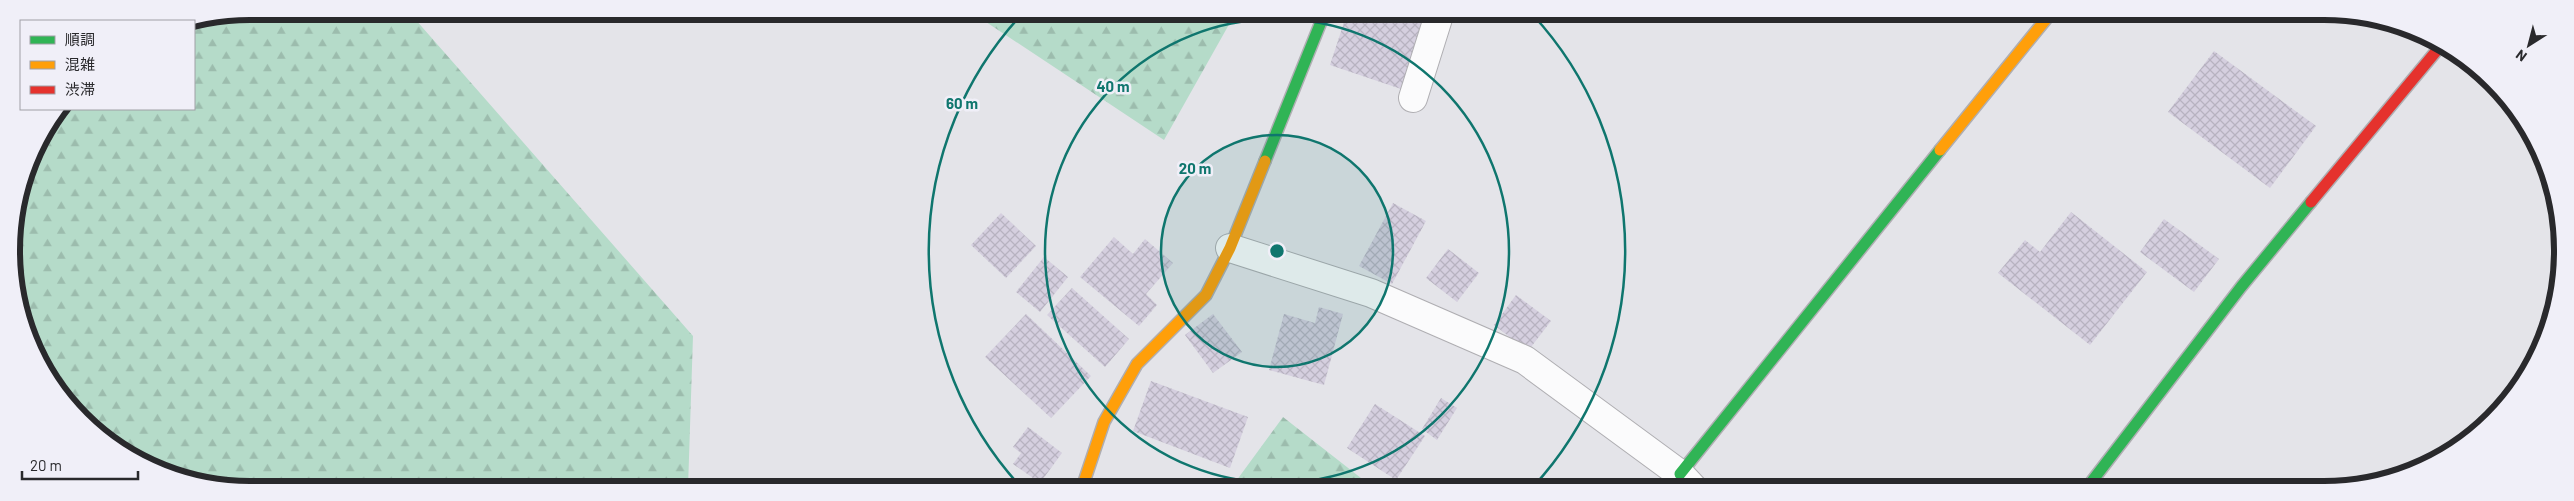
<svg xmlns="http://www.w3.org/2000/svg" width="2574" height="501" viewBox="0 0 2574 501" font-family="Barlow,'Noto Sans JP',sans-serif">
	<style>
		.forest { fill: url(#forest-firs) }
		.building { fill: url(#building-cross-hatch) }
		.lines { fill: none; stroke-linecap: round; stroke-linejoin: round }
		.street-casing { stroke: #afaeb2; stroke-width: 30 }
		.fast-casing { stroke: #afaeb2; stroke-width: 14 }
		.slow-casing { stroke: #afaeb2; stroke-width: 14 }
		.jam-casing { stroke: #afaeb2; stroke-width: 14 }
		.path { stroke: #c5c5c6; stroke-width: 3; stroke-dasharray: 5 2.5; stroke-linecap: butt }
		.street { stroke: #fbfbfc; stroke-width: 28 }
		.fast { stroke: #30b455; stroke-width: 11 }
		.slow { stroke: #ff9f0a; stroke-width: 11 }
		.jam { stroke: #e5322d; stroke-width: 11 }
		.ring { fill: none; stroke: #0f766e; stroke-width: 2.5 }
		.rim { fill: none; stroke: #29292c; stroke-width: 6 }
		.centre { fill: #0f766e; stroke: #f0eff8; stroke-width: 2.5 }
		.ring-label { font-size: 15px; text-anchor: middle; font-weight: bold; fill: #0f766e; stroke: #f0eff8; stroke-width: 5; stroke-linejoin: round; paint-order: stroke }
	</style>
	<defs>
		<pattern id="forest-firs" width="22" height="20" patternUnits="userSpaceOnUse" patternTransform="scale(1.25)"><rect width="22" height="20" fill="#b5dbc9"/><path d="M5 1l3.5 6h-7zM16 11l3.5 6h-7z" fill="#9cbcad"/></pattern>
		<pattern id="building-cross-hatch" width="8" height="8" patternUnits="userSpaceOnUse" patternTransform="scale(1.25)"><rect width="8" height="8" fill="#d5cfdf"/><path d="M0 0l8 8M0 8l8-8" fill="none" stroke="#b7b2c0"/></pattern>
	</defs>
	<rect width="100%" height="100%" fill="#e4e4e9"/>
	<path class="forest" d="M 251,11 L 408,11 L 693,336 L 688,488 L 220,488 L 144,465 L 70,408 L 24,327 L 12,235 L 30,159 L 63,109 L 194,109 L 194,23 Z
		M 971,12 L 1236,12 L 1164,140 Z
		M 1283,417 L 1375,489 L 1231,488 Z"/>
	<path class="building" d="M 1377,12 L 1429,12 L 1404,90 L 1330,65 L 1347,13 L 1374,21 Z
		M 2214,51 L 2316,126 L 2270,188 L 2168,112 Z
		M 1393,203 L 1426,221 L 1392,284 L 1359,266 Z
		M 2071,212 L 2147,272 L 2090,345 L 1998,273 L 2025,240 L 2040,252 Z
		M 1001,213 L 1036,246 L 1006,278 L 971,245 Z
		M 2164,219 L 2219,259 L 2194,292 L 2140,252 Z
		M 1114,237 L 1133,254 L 1145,239 L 1173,263 L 1146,294 L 1157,305 L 1139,326 L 1080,277 Z
		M 1448,249 L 1479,273 L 1457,302 L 1426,278 Z
		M 1044,257 L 1068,277 L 1040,312 L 1016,292 Z
		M 1072,288 L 1129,339 L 1105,367 L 1047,315 Z
		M 1516,295 L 1551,321 L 1528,351 L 1494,325 Z
		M 1319,307 L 1343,314 L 1324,385 L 1269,370 L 1284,314 L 1315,323 Z
		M 1026,314 L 1091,376 L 1051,418 L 985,357 Z
		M 1213,314 L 1242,352 L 1213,373 L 1185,335 Z
		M 1151,381 L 1248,417 L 1230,468 L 1133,431 Z
		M 1441,398 L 1457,408 L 1437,440 L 1422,429 Z
		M 1375,404 L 1425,436 L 1396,480 L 1347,448 Z
		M 1028,427 L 1062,453 L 1040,483 L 1013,464 L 1021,453 L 1013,447 Z"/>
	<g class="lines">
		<defs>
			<path id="street" d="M 1413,98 L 1440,12
				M 1230,248 L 1371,293 L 1525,360 L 1680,474 L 1694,489"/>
			<path id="fast" d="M 1265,161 L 1325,12
				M 1680,474 L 1940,150
				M 2086,489 L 2241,287 L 2311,202"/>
			<path id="slow" d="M 1940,150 L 2051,13
				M 1082,488 L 1104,422 L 1137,364 L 1206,295 L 1230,248 L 1265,161"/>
			<path id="jam" d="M 2311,202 L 2443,43"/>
		</defs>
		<use href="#street" class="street-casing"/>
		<use href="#fast" class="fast-casing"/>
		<use href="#slow" class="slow-casing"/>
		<use href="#jam" class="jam-casing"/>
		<path class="path" d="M 2136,480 L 2147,489"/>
		<use href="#street" class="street"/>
		<use href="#fast" class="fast"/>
		<use href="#slow" class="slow"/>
		<use href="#jam" class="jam"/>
	</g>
	<circle cx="1277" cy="251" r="116" fill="#0f766e" fill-opacity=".12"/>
	<g class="ring">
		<circle cx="1277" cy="251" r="116"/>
		<circle cx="1277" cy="251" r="232"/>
		<path d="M1020 486A348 348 0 0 1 1022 14M1532 14A348 348 0 0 1 1532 488"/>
	</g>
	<path d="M0 0H2574V501H0ZM250 20H2324A230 230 0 0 1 2554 250V251A230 230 0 0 1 2324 481H250A230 230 0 0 1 20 251V250A230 230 0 0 1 250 20Z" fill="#f0eff8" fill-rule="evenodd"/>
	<path class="rim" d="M250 20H2324A230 230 0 0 1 2554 250V251A230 230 0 0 1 2324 481H250A230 230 0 0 1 20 251V250A230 230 0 0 1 250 20Z"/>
	<circle cx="1277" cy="251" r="8" class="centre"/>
	<g class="ring-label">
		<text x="1113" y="92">40 m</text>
		<text x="962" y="109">60 m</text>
		<text x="1195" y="174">20 m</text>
	</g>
	<rect x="20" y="20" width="175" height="90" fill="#f0eff8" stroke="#a0a0a6"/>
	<rect x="30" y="36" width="25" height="8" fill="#30b455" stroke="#a0a0a6"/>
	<text x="65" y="45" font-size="15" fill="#29292c">順調</text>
	<rect x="30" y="61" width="25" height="8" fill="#ff9f0a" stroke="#a0a0a6"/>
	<text x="65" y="70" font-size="15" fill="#29292c">混雑</text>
	<rect x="30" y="86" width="25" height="8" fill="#e5322d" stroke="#a0a0a6"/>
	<text x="65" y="95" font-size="15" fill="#29292c">渋滞</text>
	<g transform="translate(2529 45) rotate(216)" stroke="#f0eff8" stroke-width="4" paint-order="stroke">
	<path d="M0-4L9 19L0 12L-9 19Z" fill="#29292c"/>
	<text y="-8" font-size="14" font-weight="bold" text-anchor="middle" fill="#29292c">N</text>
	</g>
	<path d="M22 471v8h116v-8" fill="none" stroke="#29292c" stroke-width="2.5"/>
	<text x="30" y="471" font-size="15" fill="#29292c" stroke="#f0eff8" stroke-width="4" paint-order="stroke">20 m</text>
</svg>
